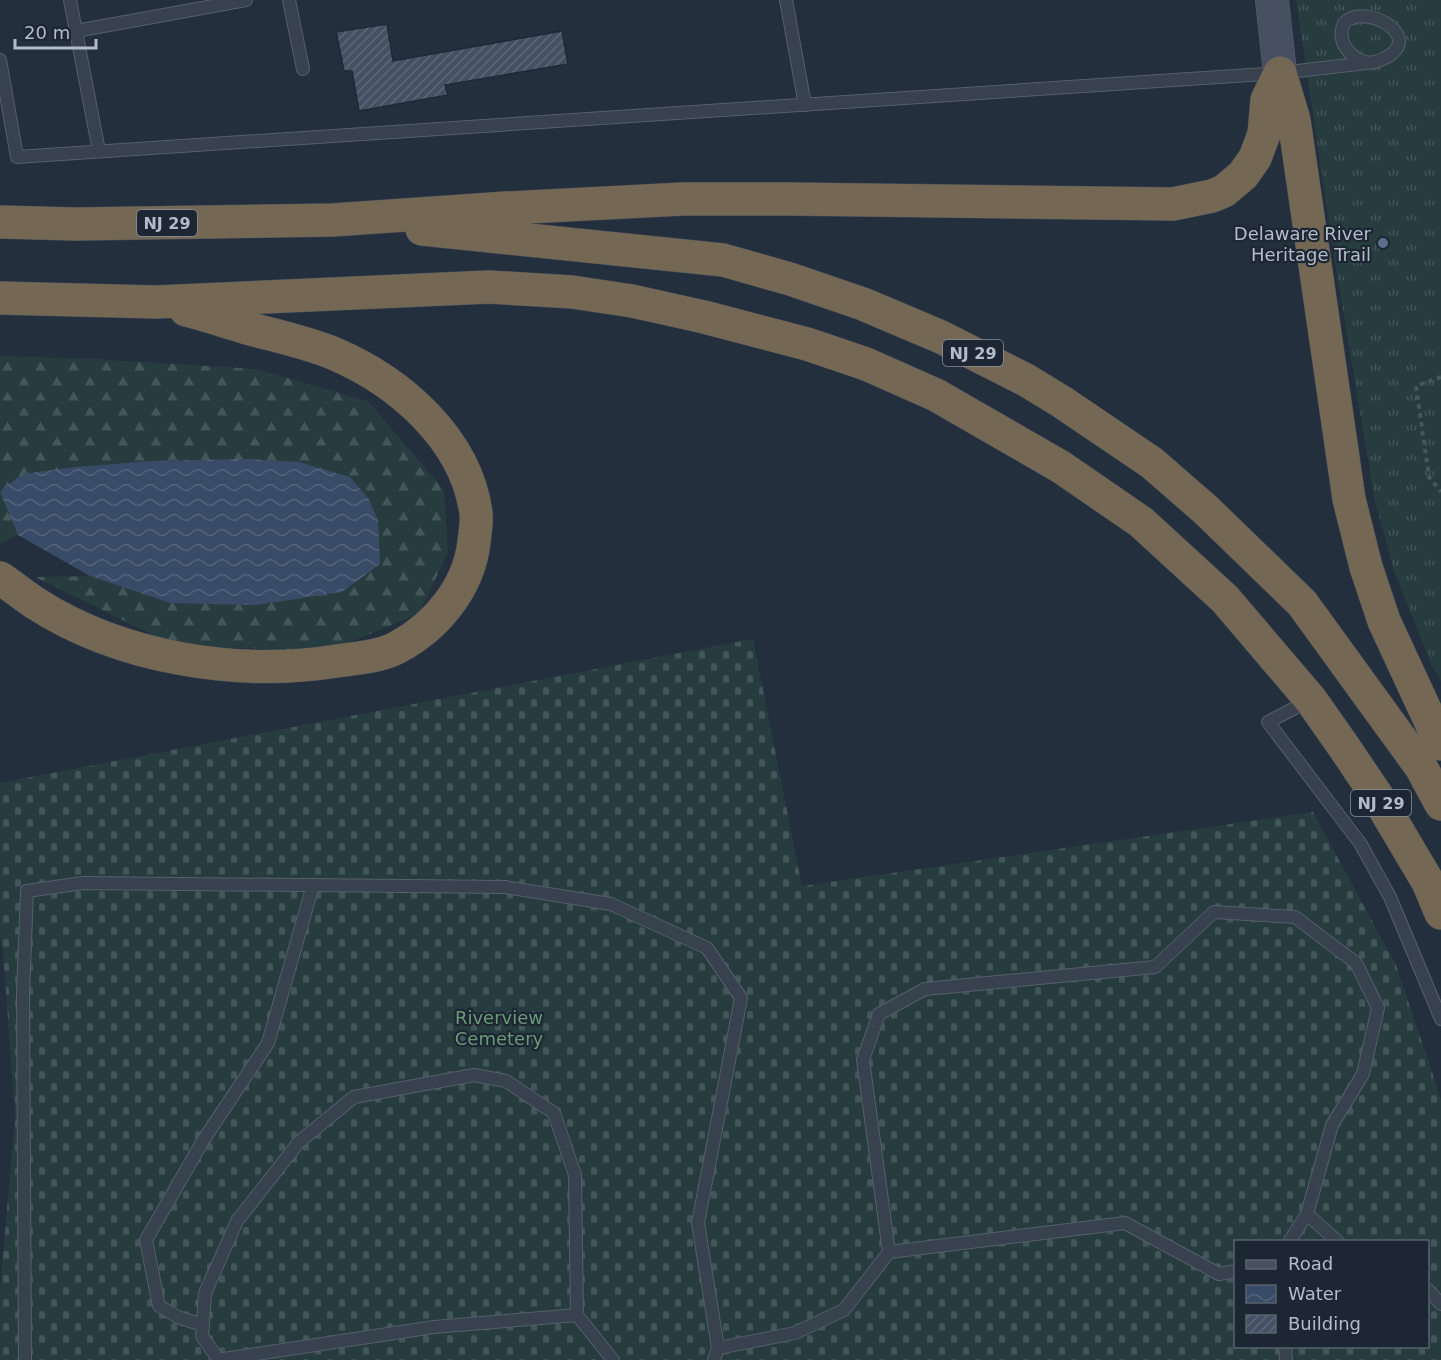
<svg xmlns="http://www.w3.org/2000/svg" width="1441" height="1360" viewBox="0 0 1441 1360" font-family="'DejaVu Sans',sans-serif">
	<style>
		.grass { fill: url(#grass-tufts) }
		.forest { fill: url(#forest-firs) }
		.cemetery { fill: url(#cemetery-stones); fill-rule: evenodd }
		.water { fill: url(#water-waves) }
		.building { fill: url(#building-hatch); stroke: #1f2835; stroke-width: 1.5 }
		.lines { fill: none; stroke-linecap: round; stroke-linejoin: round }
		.lane-casing { stroke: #565f6c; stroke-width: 14 }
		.secondary-casing { stroke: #565f6c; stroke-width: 34 }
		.highway-casing { stroke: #434c59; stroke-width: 34 }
		.path { stroke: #44595c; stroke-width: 4; stroke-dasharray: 4.5 4.5; stroke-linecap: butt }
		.lane { stroke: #38414e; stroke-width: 12 }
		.secondary { stroke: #465061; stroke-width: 33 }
		.highway { stroke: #746855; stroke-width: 33 }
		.service-dot { fill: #5c6f8a; stroke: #1d2633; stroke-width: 2 }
		.labels { text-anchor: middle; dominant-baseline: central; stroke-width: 4.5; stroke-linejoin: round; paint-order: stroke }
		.shield { fill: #1d2633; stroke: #878f9c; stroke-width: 1.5 }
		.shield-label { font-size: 16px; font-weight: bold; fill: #b4bcc9 }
		.poi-label { font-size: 18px; fill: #b4bcc9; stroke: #1d2633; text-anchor: end }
		.park-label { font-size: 18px; fill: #6b9a76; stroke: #1d2633 }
	</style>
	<defs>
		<pattern id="grass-tufts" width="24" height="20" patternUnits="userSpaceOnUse" patternTransform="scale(1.5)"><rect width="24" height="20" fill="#263c3f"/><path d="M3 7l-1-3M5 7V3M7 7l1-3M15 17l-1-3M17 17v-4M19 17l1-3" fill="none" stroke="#435659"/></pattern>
		<pattern id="forest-firs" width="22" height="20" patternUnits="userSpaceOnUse" patternTransform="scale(1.5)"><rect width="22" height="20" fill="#263c3f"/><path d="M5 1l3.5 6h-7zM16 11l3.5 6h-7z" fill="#435659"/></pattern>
		<pattern id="cemetery-stones" width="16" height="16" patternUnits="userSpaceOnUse" patternTransform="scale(1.5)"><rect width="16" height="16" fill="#263c3f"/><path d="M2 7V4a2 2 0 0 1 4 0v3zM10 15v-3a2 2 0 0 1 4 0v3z" fill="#435659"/></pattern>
		<pattern id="water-waves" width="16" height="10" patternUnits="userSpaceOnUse" patternTransform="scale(1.5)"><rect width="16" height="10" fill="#394c67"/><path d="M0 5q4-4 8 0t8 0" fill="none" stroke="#53647b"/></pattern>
		<pattern id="building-hatch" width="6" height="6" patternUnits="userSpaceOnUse" patternTransform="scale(1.5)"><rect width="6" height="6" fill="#455162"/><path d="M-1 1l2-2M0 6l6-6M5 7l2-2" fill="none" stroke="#5d6877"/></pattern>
	</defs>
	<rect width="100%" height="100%" fill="#242f3e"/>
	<path class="grass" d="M 1296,0 L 1441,0 L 1441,681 L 1432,666 L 1393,568 L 1374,497 L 1334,256 Z"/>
	<path class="forest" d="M 0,356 L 96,359 L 256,369 L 368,401 L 444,490 L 448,552 L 419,614 L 328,651 L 175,646 L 35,577 L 90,576 L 170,603 L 0,492 L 18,535 L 0,544 Z"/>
	<path class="cemetery" d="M 753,639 L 802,886 L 1313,812 L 1396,965 L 1441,1099 L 1441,1360 L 0,1360 L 0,1290 L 15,1117 L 3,951 L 0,938 L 0,783 ZM 1236,1242 L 1428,1242 L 1428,1346 L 1236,1346 Z"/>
	<path class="water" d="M 247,459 L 299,462 L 350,477 L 368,498 L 378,520 L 380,564 L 342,592 L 256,605 L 170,603 L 90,576 L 18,535 L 0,492 L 22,474 L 76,467 L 151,461 Z"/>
	<path class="building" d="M 387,24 L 393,61 L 562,31 L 568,64 L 445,85 L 448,95 L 359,111 L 352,71 L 344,71 L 336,32 Z"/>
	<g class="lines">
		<defs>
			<path id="lane" d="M 70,0 L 99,151
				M 289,0 L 303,69
				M 786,0 L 805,105
				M 76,31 L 246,0
				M 0,60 L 17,157 L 1280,73 L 1375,62 C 1435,42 1366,0 1344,23 C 1336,41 1349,57 1365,62
				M 1310,700 L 1268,722 L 1360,843 L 1390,897 L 1441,1019
				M 1289,1242 L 1307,1214 L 1338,1242
				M 889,1252 L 1125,1223 L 1219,1274 L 1236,1271
				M 1428,1290 L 1441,1304
				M 203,1325 L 180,1318 L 159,1306 L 146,1240 L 204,1139 L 268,1043 L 313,885
				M 1285,1346 L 1286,1360
				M 718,1348 L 795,1333 L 844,1310 L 889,1252 L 863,1060 L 879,1014 L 925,989 L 1155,967 L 1214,912 L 1295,917 L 1356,963 L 1378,1008 L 1363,1074 L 1332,1125 L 1307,1214
				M 218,1359 L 202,1336 L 205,1293 L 237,1221 L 299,1142 L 354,1097 L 474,1075 L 506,1081 L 554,1113 L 575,1175 L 577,1315
				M 25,1360 L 23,994 L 27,891 L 83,883 L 505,887 L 611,904 L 707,948 L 741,998 L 698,1223 L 718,1348 L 714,1360
				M 217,1360 L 434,1327 L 577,1315 L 613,1360"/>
			<path id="secondary" d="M 1272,0 L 1280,73"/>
			<path id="highway" d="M 1280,73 L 1294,120 L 1349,499 L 1366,567 L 1384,621 L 1441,744
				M 0,222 L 76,224 L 333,220 L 506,208 L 683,199 L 790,199 L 1173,204 L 1212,196 L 1224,191 L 1243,175 L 1255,158 L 1264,134 L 1267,100 L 1280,73
				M 422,229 L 723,260 L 790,279 L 863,304 L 941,337 L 1026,380 L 1062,402 L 1152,463 L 1206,510 L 1302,603 L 1421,767 L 1441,804
				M 0,298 L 156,302 L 489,287 L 572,292 L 632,301 L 704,317 L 807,344 L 866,364 L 936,395 L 1061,467 L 1141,522 L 1225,599 L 1311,700 L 1344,747 L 1377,796 L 1428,882 L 1441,913
				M 0,578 C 12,586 23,595 35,603 C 120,658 238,677 337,661 C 357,658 380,657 398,647 C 437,626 469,587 474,542 C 475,533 477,522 476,513 C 466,439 400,382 335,354 C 306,342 276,336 247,328 C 226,322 207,315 186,310"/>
		</defs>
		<use href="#lane" class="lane-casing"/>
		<use href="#secondary" class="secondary-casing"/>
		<use href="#highway" class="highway-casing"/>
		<path class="path" d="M 1441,377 L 1416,386 L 1429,477 L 1441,492"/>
		<use href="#lane" class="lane"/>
		<use href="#secondary" class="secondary"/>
		<use href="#highway" class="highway"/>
	</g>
	<circle class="service-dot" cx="1383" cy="243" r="6"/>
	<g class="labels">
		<g class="shield">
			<rect x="137" y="210" width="60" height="26" rx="4.5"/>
			<rect x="943" y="340" width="60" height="26" rx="4.5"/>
			<rect x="1351" y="790" width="60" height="26" rx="4.5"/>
		</g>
		<g class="shield-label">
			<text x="167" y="223">NJ 29</text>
			<text x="973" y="353">NJ 29</text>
			<text x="1381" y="803">NJ 29</text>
		</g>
		<g class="poi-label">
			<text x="1371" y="233">Delaware River<tspan x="1371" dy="21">Heritage Trail</tspan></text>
		</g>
		<g class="park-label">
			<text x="499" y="1017">Riverview<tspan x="499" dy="21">Cemetery</tspan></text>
		</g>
	</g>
	<rect x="1234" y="1240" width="195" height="108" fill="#1d2633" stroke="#59626f" stroke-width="1.5"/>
	<rect x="1246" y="1260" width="30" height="9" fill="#465061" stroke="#59626f" stroke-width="1.5"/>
	<text x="1288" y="1270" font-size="18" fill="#b4bcc9">Road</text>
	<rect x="1246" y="1285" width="30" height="18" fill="url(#water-waves)" stroke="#59626f" stroke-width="1.5"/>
	<text x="1288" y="1300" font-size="18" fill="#b4bcc9">Water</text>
	<rect x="1246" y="1315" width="30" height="18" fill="url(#building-hatch)" stroke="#59626f" stroke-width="1.5"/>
	<text x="1288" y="1330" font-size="18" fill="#b4bcc9">Building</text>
	<path d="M15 39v9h81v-9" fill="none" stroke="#b4bcc9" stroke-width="3"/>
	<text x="24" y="39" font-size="18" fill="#b4bcc9" stroke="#1d2633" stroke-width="4.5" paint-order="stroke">20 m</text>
</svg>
